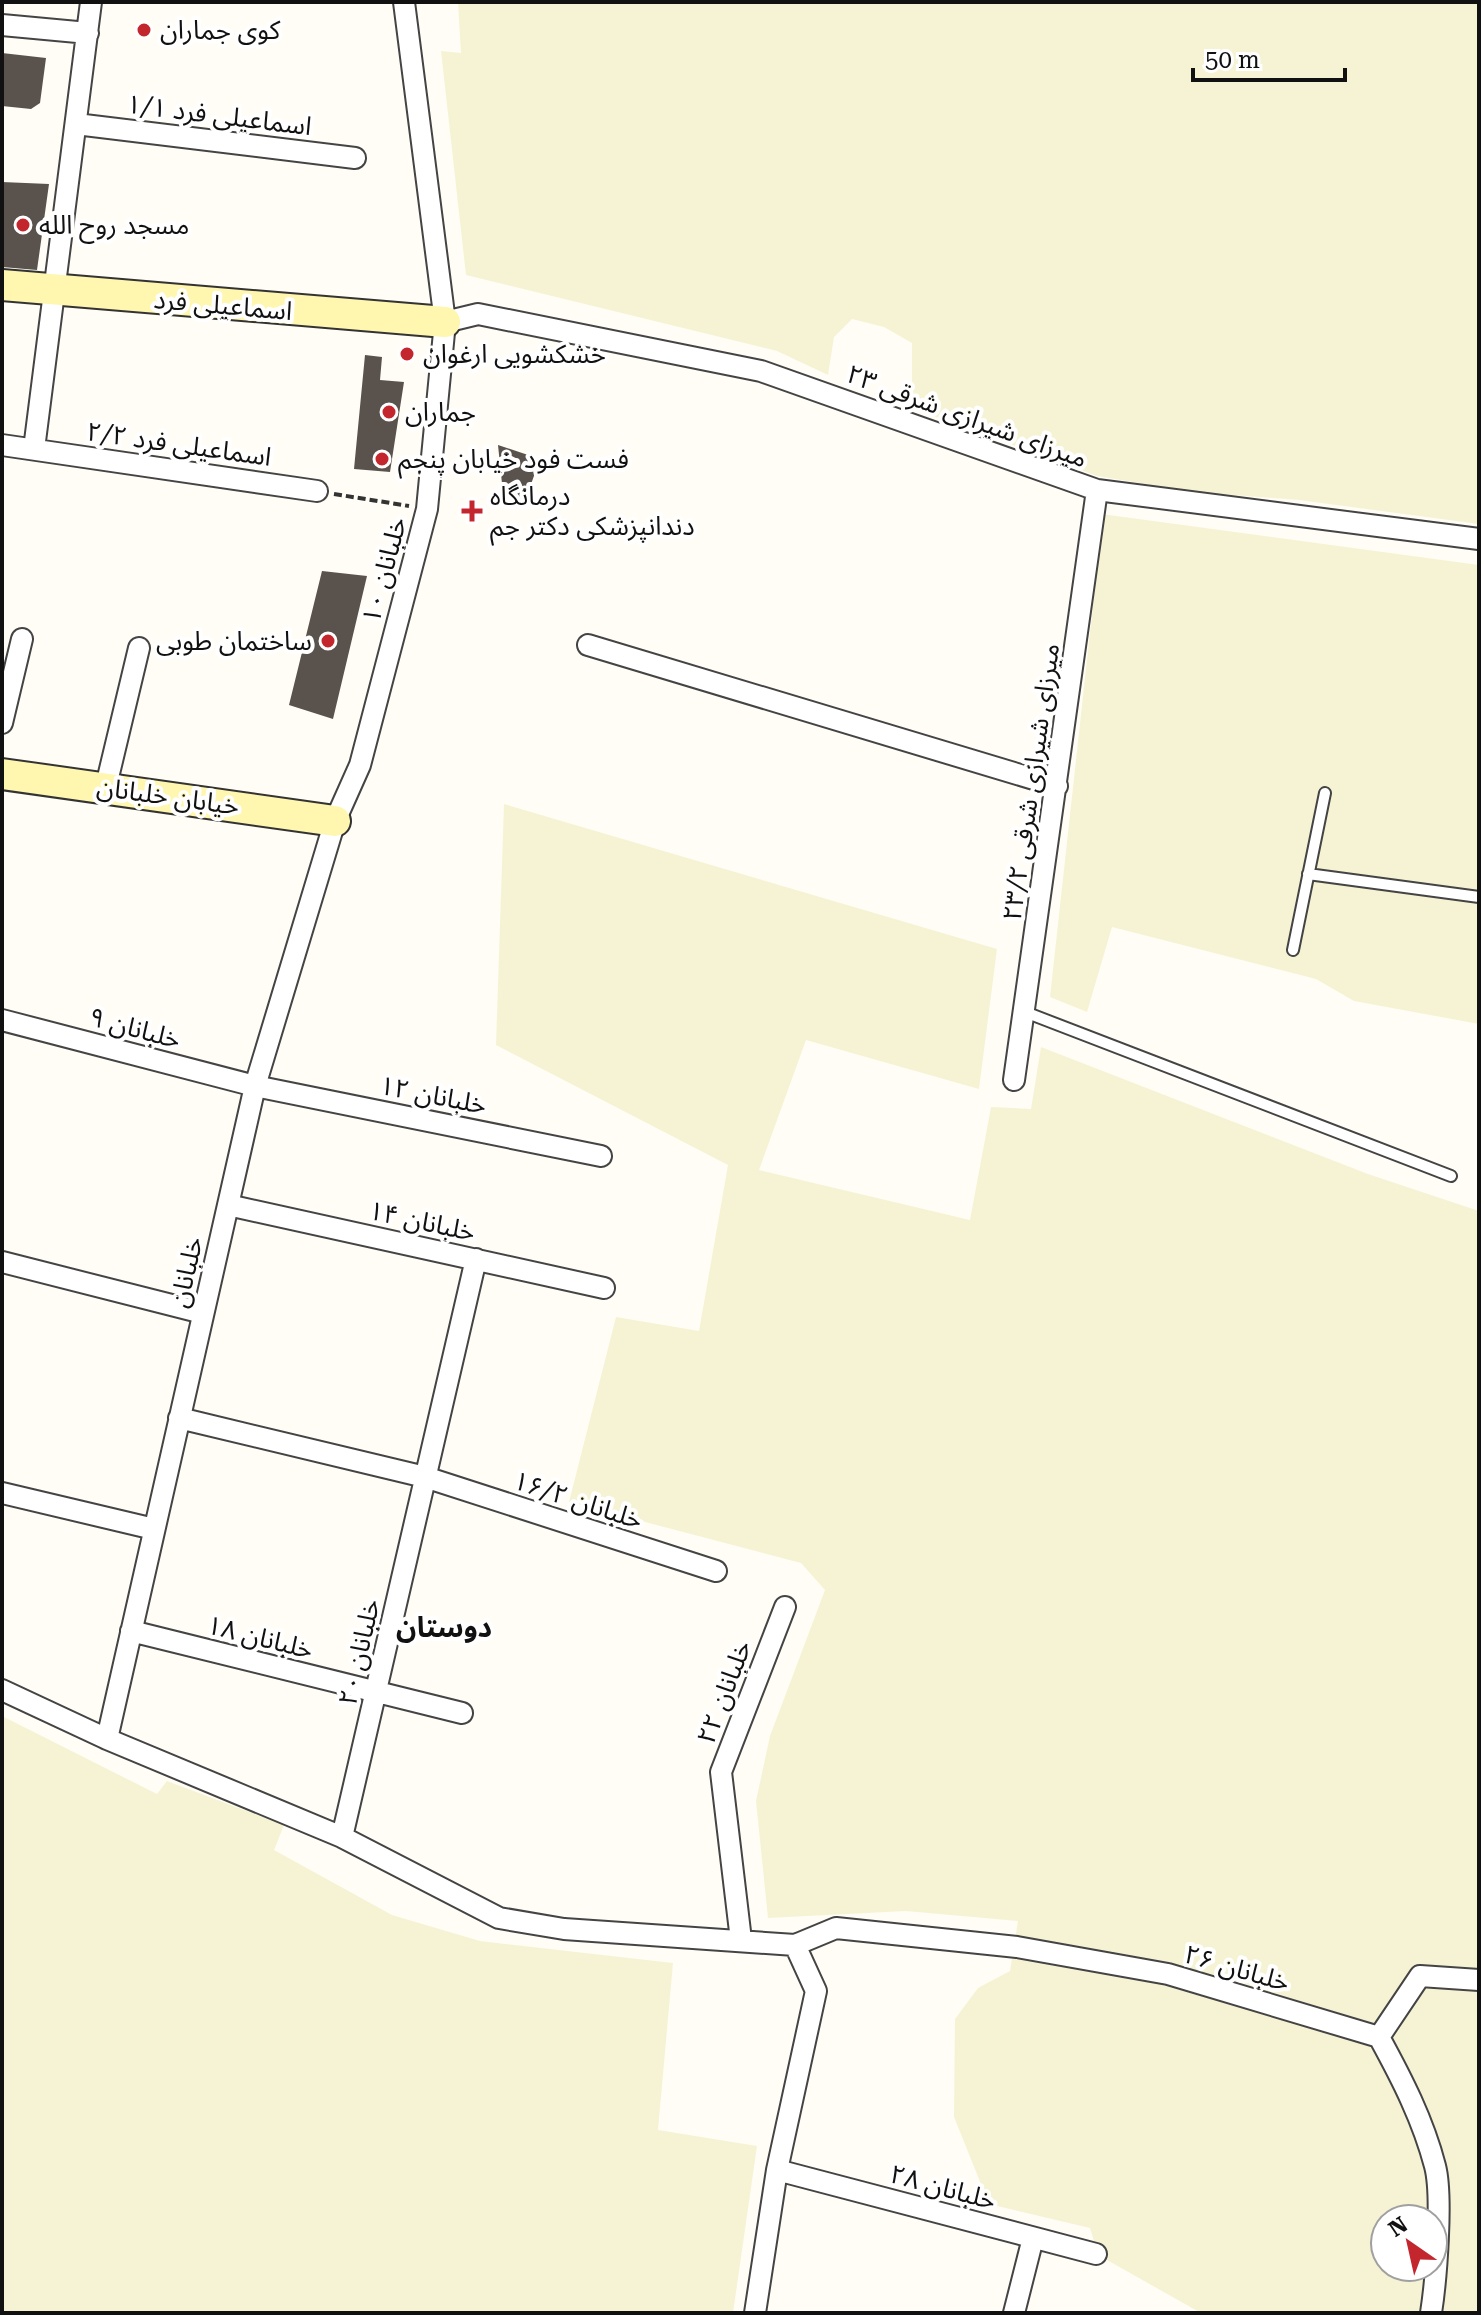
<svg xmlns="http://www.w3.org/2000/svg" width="1481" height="2315" viewBox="0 0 1481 2315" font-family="'Roboto Serif','Noto Sans Arabic',serif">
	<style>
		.farmland { fill: #f6f3d4; fill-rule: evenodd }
		.building { fill: #5a524d }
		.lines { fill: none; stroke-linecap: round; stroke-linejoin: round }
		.lane-casing { stroke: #444; stroke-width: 14 }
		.street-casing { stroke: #444; stroke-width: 24 }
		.secondary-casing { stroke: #333; stroke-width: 34 }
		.path { stroke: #333; stroke-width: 4; stroke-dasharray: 8 4; stroke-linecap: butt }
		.lane { stroke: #fff; stroke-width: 10 }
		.street { stroke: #fff; stroke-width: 20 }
		.secondary { stroke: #fff6b0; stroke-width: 30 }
		.poi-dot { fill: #c4262e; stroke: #fff; stroke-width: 3 }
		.labels { text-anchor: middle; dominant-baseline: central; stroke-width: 8; stroke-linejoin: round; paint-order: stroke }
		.poi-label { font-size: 26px; fill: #111; stroke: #fff; text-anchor: start }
		.street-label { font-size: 26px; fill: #111; stroke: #fff }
		.neighbourhood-label { font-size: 28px; font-weight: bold; fill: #111; stroke: #fff }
	</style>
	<rect width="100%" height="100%" fill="#fffdf5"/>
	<path class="farmland" d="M 458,2 L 1479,2 L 1479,524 L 1299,500 L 1193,492 L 1097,476 L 912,408 L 912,343 L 884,327 L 852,319 L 834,337 L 828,375 L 777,351 L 466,275 L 441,51 L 461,53 Z
		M 1094,513 L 1479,565 L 1479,1024 L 1354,1001 L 1316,979 L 1112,927 L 1087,1012 L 1050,997 L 1101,532 Z
		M 504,804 L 997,949 L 979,1089 L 806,1040 L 759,1170 L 970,1220 L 991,1107 L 1031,1109 L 1041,1047 L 1368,1174 L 1479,1211 L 1479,2313 L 1201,2313 L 1098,2255 L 1090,2228 L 989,2204 L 954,2117 L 955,2019 L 978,1988 L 1010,1971 L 1018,1921 L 906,1911 L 768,1918 L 756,1801 L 770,1736 L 825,1590 L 801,1563 L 569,1502 L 616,1317 L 699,1331 L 728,1165 L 496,1045 ZM 1385,2219 L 1433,2219 L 1433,2267 L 1385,2267 Z
		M 2,1716 L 157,1794 L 167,1781 L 284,1825 L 274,1850 L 392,1915 L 480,1941 L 673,1963 L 658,2130 L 757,2146 L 733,2313 L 2,2313 Z"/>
	<path class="building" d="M 2,53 L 46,58 L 40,103 L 31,109 L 2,106 Z
		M 2,182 L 49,184 L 37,270 L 2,267 Z
		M 365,355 L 382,357 L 380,380 L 404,382 L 390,472 L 354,469 Z
		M 498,445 L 540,459 L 525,501 L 503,493 Z
		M 322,571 L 367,576 L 333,719 L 289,705 Z"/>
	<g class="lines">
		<defs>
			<path id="lane" d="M 1308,874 L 1479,897
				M 1293,950 L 1325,793
				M 1025,1012 L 1451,1176"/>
			<path id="street" d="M 2,25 L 88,33
				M 76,124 L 355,158
				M 445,322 L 478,314 L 761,371 L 1097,490 L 1479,539
				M 2,445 L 317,491
				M 34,449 L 91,2
				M 588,645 L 1057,786
				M 2,723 L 22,639
				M 106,786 L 139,648
				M 2,1020 L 255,1086 L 601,1156
				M 1014,1080 L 1097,490
				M 228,1205 L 604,1288
				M 2,1262 L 203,1313
				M 179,1418 L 425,1477 L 716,1571
				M 2,1493 L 154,1529
				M 131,1631 L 462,1713
				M 2,1690 L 107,1739 L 342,1837 L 499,1918 L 564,1929 L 795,1945 L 816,1991 L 777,2170 L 755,2313
				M 107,1739 L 255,1086 L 335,821 L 360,765 L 427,509 L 445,322 L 404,2
				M 342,1837 L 476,1259
				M 741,1940 L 721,1772 L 785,1607
				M 795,1945 L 836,1928 L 1017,1947 L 1168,1974 L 1379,2037 C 1402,2079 1423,2120 1435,2166 C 1443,2196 1436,2281 1431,2313
				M 1379,2037 L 1420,1976 L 1479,1980
				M 777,2170 L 1096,2254
				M 1014,2313 L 1033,2238"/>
			<path id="secondary" d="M 2,285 L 445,322
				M 2,774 L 335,821"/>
		</defs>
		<use href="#lane" class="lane-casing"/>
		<use href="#street" class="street-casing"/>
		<use href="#secondary" class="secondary-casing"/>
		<path class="path" d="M 334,494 L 409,506"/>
		<use href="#lane" class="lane"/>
		<use href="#street" class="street"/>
		<use href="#secondary" class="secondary"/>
	</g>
	<g class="poi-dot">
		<circle cx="144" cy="30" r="8"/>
		<circle cx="23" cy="225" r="8"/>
		<circle cx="407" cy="354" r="8"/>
		<circle cx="389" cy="412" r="8"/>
		<circle cx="382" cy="459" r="8"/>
		<path d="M468 499h8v8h8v8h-8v8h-8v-8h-8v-8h8z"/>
		<circle cx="328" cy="641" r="8"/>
	</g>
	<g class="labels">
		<g class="poi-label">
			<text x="160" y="30">کوی جماران</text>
			<text x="39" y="225">مسجد روح الله</text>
			<text x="423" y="354">خشکشویی ارغوان</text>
			<text x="405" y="412">جماران</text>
			<text x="398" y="459">فست فود خیابان پنجم</text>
			<text x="490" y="496">درمانگاه<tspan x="490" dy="30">دندانپزشکی دکتر جم</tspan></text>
			<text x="312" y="641" text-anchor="end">ساختمان طوبی</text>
		</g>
		<g class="street-label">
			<text transform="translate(219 115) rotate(7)">۱/۱ اسماعیلی فرد</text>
			<text transform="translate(223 305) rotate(5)">اسماعیلی فرد</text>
			<text transform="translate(967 416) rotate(20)">۲۳ میرزای شیرازی شرقی</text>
			<text transform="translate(179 444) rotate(8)">۲/۲ اسماعیلی فرد</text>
			<text transform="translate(384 570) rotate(-75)">۱۰ خلبانان</text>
			<text transform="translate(1031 782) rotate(-82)">۲۳/۲ میرزای شیرازی شرقی</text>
			<text transform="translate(168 796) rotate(8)">خیابان خلبانان</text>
			<text transform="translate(135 1028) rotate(15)">۹ خلبانان</text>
			<text transform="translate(433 1095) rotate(11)">۱۲ خلبانان</text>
			<text transform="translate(422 1221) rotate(12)">۱۴ خلبانان</text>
			<text transform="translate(186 1272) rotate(-77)">خلبانان</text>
			<text transform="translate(578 1500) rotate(18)">۱۶/۲ خلبانان</text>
			<text transform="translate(260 1637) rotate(14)">۱۸ خلبانان</text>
			<text transform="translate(359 1652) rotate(-77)">۲۰ خلبانان</text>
			<text transform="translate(724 1692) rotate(-69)">۲۲ خلبانان</text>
			<text transform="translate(1237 1968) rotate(16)">۲۶ خلبانان</text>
			<text transform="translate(943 2187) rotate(15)">۲۸ خلبانان</text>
		</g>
		<g class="neighbourhood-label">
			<text x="444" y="1627">دوستان</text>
		</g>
	</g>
	<rect width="1481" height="2315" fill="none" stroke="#111111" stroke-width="8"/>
	<g transform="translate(1409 2243) rotate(326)"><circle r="38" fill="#ffffff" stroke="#a0a0a0" stroke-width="2"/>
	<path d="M0-6L14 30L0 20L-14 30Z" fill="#c4262e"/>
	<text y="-12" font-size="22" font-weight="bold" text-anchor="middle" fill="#111111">N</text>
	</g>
	<path d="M1193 68v12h152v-12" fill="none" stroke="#111111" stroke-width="4"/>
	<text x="1205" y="68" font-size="24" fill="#111111" stroke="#ffffff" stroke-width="6" paint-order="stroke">50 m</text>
</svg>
